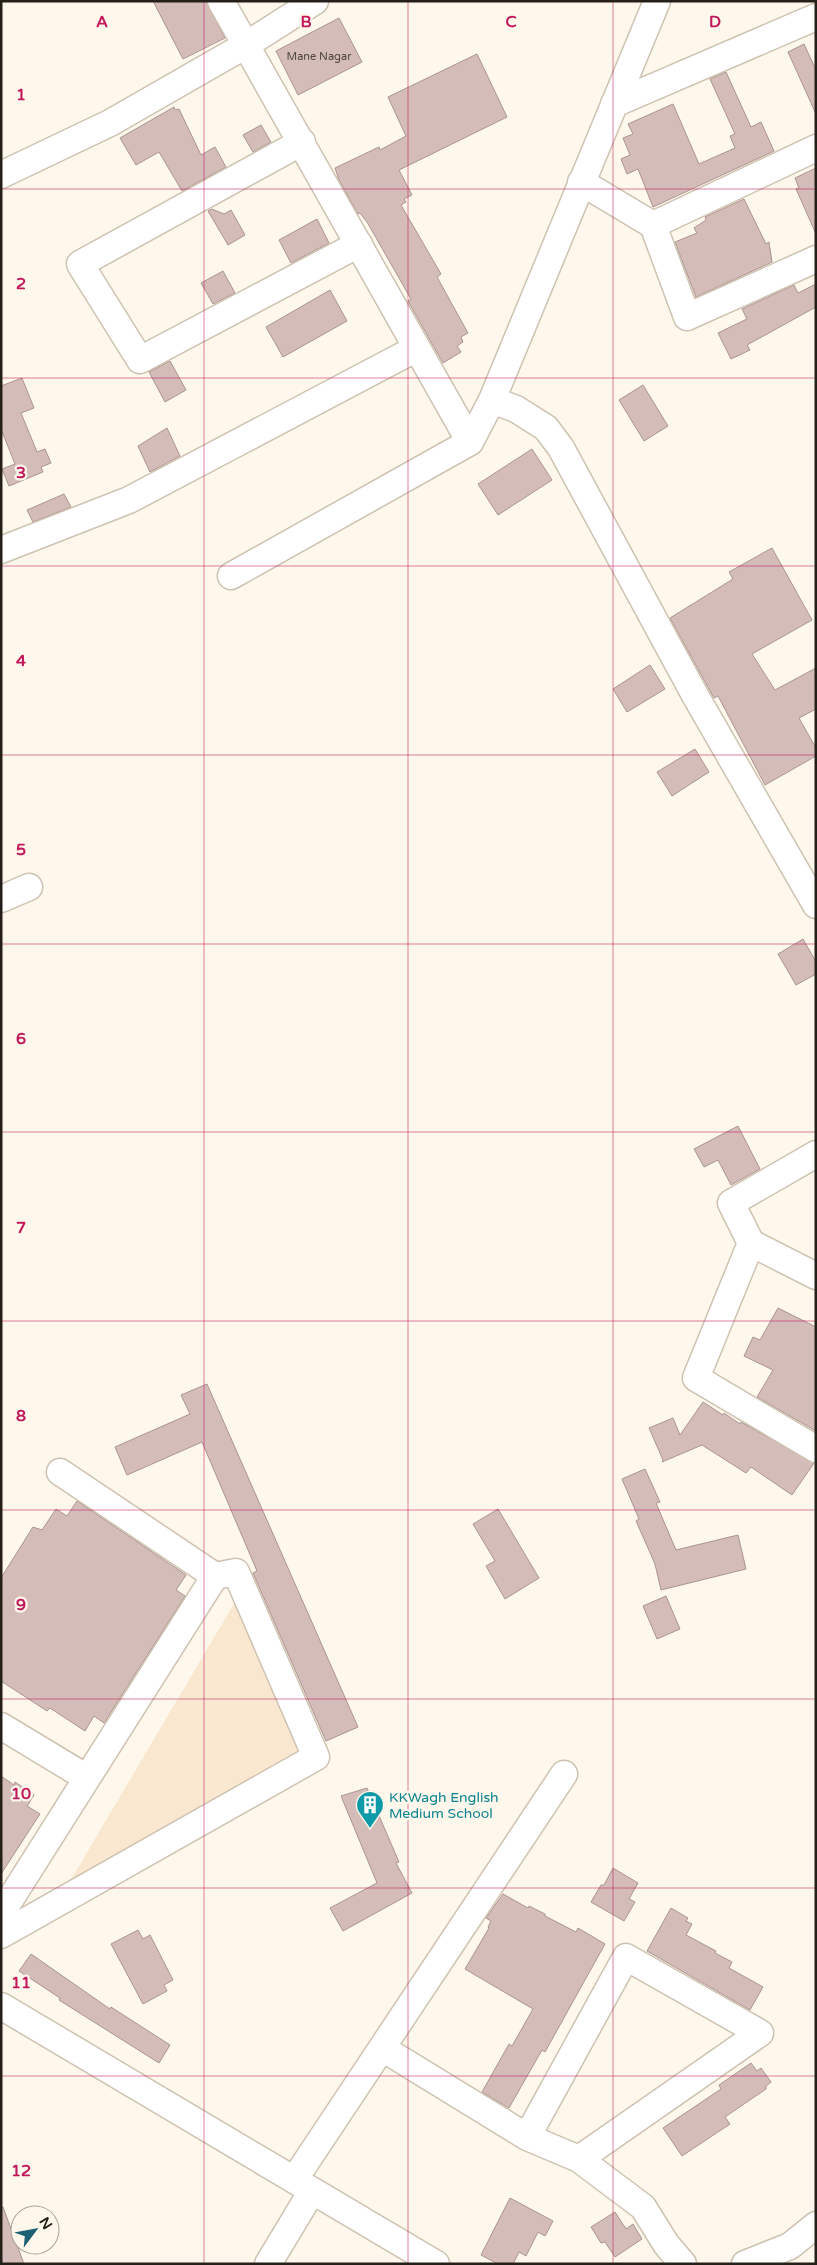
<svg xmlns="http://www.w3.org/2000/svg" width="817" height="2265" viewBox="0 0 817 2265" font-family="'Varela Round',sans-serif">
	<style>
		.built { fill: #f9e8cf }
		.building { fill: #d4bcb9; stroke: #ab9491 }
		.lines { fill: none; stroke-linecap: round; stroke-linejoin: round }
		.minor-casing { stroke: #cec2b1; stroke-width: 29 }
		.minor { stroke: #fff; stroke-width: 26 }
		.grid { fill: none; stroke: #c2185b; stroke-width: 1; stroke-opacity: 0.55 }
		.labels { text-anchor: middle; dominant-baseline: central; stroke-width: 4.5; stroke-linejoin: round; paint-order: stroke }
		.number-label { font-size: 11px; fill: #504741 }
		.culture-label { font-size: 14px; fill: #0d838f; stroke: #fef7eb; text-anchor: start }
		.grid-label { font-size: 16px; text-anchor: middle; font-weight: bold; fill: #c2185b; stroke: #fef7eb; stroke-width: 4.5; stroke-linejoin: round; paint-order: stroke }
	</style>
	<rect width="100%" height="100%" fill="#fef7eb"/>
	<path class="built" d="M 245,1585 L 316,1757 L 63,1893 Z"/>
	<path class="building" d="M 153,1 L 206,1 L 225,38 L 183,59 Z
		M 339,18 L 362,62 L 298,95 L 276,51 Z
		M 804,44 L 816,70 L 816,114 L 788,52 Z
		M 477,54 L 507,117 L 399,170 L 412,195 L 404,199 L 406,202 L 401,205 L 441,274 L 437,277 L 468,333 L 461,337 L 463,342 L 457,346 L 461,352 L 443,363 L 408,301 L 411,299 L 367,222 L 360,213 L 358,214 L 339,180 L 335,168 L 379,147 L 380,150 L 406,136 L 388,97 Z
		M 726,72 L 751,127 L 761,122 L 774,151 L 653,207 L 638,169 L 627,174 L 621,159 L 630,155 L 623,138 L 633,134 L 628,124 L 673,104 L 699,164 L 735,148 L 730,136 L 735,134 L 710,79 Z
		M 174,107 L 175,110 L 179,109 L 201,155 L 215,147 L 226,167 L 182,191 L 159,152 L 136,165 L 120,138 Z
		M 261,125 L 271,142 L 253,152 L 243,135 Z
		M 816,168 L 816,234 L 796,189 L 799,188 L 795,178 Z
		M 744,199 L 766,244 L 769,242 L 772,262 L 696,297 L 675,242 L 697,233 L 694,228 L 706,220 L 705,217 Z
		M 212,209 L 224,214 L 231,210 L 245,235 L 228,245 L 208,211 Z
		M 317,219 L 329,243 L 291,263 L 279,240 Z
		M 223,271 L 235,293 L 213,304 L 201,283 Z
		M 816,284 L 816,307 L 747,345 L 750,350 L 731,359 L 718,333 L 747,319 L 742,309 L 794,285 L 798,293 Z
		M 330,290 L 347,321 L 283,357 L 266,327 Z
		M 170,361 L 186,390 L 165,402 L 149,372 Z
		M 22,378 L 34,408 L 21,413 L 37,452 L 45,449 L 51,463 L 41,467 L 43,472 L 9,486 L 2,469 L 15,464 L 1,429 L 1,386 Z
		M 643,385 L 668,426 L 644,441 L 619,400 Z
		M 167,428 L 180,456 L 150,472 L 138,446 Z
		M 532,449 L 552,480 L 498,515 L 478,484 Z
		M 64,494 L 71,507 L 33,522 L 27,510 Z
		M 772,548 L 812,620 L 752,654 L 775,690 L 816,668 L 816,709 L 799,718 L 816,748 L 816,756 L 765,785 L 718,696 L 714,698 L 670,618 L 733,579 L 729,572 Z
		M 650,665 L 665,689 L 627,712 L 613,689 Z
		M 695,749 L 709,772 L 672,796 L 657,772 Z
		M 803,939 L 816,962 L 816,974 L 796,985 L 778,954 Z
		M 738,1126 L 760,1169 L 731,1185 L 718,1160 L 704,1167 L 694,1149 Z
		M 778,1308 L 816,1327 L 816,1431 L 757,1397 L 773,1370 L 744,1356 L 753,1337 L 760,1340 Z
		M 207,1384 L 358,1727 L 326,1741 L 253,1573 L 257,1571 L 202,1442 L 127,1475 L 115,1447 L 190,1414 L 181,1395 Z
		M 703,1402 L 723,1415 L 724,1413 L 740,1424 L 741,1422 L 814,1463 L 792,1495 L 751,1467 L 746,1473 L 702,1445 L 662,1462 L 663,1460 L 649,1428 L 673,1418 L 680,1435 Z
		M 645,1469 L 660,1502 L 656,1503 L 676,1550 L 738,1535 L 746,1569 L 661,1590 L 655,1564 L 636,1521 L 639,1519 L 622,1479 Z
		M 77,1501 L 186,1575 L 176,1590 L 185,1596 L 104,1723 L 94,1716 L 85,1731 L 50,1708 L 47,1711 L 1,1681 L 1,1578 L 33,1527 L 42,1530 L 56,1509 L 67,1516 Z
		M 498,1509 L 539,1578 L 505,1599 L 486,1566 L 495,1561 L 473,1524 Z
		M 666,1596 L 680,1629 L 657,1639 L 643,1606 Z
		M 1,1776 L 14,1785 L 15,1782 L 34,1795 L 27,1806 L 40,1814 L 1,1874 Z
		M 367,1788 L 399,1862 L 396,1863 L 412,1893 L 343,1931 L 330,1908 L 377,1883 L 341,1796 Z
		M 613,1868 L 638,1883 L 629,1899 L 635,1902 L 624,1921 L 591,1902 L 601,1885 L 604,1885 Z
		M 503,1894 L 528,1908 L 529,1906 L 545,1914 L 545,1916 L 576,1932 L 578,1928 L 605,1944 L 545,2052 L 542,2050 L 509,2108 L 482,2092 L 509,2044 L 512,2046 L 533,2009 L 465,1969 L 489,1928 L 488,1927 L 491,1921 L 486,1918 Z
		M 671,1908 L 688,1918 L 686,1921 L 692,1924 L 686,1935 L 716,1951 L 715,1953 L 732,1962 L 729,1968 L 763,1987 L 750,2010 L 647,1951 Z
		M 138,1930 L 143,1939 L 150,1935 L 173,1980 L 164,1985 L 167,1991 L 143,2004 L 111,1944 Z
		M 31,1954 L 110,2009 L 111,2007 L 170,2045 L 159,2063 L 59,2000 L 60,1998 L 19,1971 Z
		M 751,2063 L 757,2071 L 761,2068 L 771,2082 L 766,2086 L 766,2089 L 725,2117 L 730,2124 L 682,2156 L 663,2128 L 721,2089 L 719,2085 Z
		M 510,2198 L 553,2221 L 545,2236 L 538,2232 L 526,2256 L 519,2252 L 513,2264 L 498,2264 L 481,2255 Z
		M 1,2207 L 3,2207 L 24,2264 L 1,2264 Z
		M 615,2212 L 626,2229 L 633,2224 L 642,2239 L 615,2257 L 605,2242 L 601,2243 L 591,2227 Z"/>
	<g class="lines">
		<defs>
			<path id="minor" d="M 221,1 L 470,442
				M 614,104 L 816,17
				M 302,142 L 80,264 L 140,360 L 359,244
				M 1,175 L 110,123 L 246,45 L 315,1
				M 581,182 L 653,225 L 687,317 L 816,259
				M 653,225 L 816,148
				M 492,400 L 516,409 L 546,428 L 561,448 L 696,697 L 816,905
				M 1,550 L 129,500 L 417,348
				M 231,576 L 470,442 L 492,400 L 657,1
				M 1,899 L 29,887
				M 816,1154 L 731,1203 L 751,1243 L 816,1276
				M 751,1243 L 696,1378 L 816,1449
				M 1,1726 L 87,1778
				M 1,1914 L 215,1576
				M 1,1935 L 316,1757 L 236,1572 L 215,1576 L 60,1472
				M 1,2006 L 436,2264
				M 382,2048 L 527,2137 L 579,2159 L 643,2207 L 666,2244 L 683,2264
				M 527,2137 L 626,1957 L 760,2033 L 579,2159
				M 294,2180 L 564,1774
				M 268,2264 L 312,2191
				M 745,2264 L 790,2246 L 816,2225"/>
		</defs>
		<use href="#minor" class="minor-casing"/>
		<use href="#minor" class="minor"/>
	</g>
	<path class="grid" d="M 204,1 L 204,2264M 408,1 L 408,2264M 613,1 L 613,2264M 1,189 L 816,189M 1,378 L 816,378M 1,566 L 816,566M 1,755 L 816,755M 1,944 L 816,944M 1,1132 L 816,1132M 1,1321 L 816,1321M 1,1510 L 816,1510M 1,1699 L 816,1699M 1,1888 L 816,1888M 1,2076 L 816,2076"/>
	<defs>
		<symbol id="building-pin" viewBox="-11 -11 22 30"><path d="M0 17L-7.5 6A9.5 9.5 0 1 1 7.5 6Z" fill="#0f9aa8" stroke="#fef7eb"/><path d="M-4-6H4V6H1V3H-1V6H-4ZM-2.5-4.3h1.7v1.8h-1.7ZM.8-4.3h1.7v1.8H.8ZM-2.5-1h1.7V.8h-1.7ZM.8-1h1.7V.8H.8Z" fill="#fff"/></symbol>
	</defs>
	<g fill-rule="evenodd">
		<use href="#building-pin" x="354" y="1789" width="32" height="43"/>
	</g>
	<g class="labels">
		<g class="number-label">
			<text x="319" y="56">Mane Nagar</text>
		</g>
		<g class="culture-label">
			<text x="389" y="1797">KKWagh English<tspan x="389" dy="16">Medium School</tspan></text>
		</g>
	</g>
	<g class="grid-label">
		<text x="102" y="27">A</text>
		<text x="306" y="27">B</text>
		<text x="511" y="27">C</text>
		<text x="715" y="27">D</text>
		<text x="21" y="100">1</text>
		<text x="21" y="289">2</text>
		<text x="21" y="478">3</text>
		<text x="21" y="666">4</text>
		<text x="21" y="855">5</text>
		<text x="21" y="1044">6</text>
		<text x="21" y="1233">7</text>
		<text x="21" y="1421">8</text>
		<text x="21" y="1610">9</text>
		<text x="21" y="1799">10</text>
		<text x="21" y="1988">11</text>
		<text x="21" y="2176">12</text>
	</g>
	<rect width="817" height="2265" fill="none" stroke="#242019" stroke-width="5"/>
	<g transform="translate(35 2230) rotate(58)"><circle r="24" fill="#fef7eb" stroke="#a7a197"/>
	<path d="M0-4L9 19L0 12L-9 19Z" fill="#1d5f73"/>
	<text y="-8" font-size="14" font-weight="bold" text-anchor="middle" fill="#242019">N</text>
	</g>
</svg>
